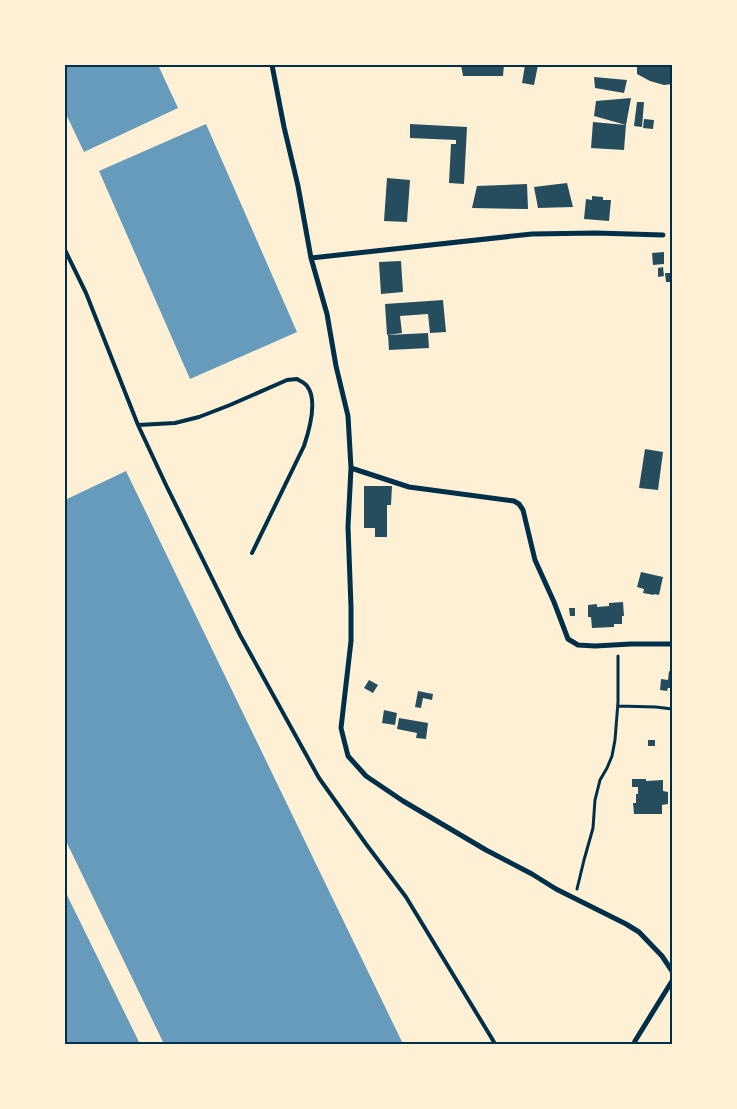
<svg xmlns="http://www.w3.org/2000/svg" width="737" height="1109" viewBox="0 0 737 1109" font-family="Georgia,serif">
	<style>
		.water { fill: #669bbc }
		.building { fill: #264d5e }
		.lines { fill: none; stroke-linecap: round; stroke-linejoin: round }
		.path { stroke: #003049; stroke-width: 3 }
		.service { stroke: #003049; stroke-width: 4 }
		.minor { stroke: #003049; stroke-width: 5 }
		.neatline { fill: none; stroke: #003049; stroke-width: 2 }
	</style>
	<rect width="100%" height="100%" fill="#fdf0d5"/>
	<path class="water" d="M 65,65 L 158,65 L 178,108 L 84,152 L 65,112 Z
		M 206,124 L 297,332 L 190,379 L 99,171 Z
		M 126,471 L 403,1044 L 164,1044 L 65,839 L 65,500 Z
		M 65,891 L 140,1044 L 65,1044 Z"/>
	<path class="building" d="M 461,65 L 504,65 L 503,76 L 463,76 Z
		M 525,65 L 538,65 L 534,85 L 522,83 Z
		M 637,65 L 672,65 L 672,84 L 664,85 L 650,81 L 637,74 Z
		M 594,77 L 627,80 L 624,93 L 595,88 Z
		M 631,98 L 626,125 L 594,116 L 596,101 Z
		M 637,102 L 644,102 L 642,127 L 634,126 Z
		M 644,119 L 654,120 L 653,129 L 643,128 Z
		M 593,122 L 626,125 L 624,150 L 591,148 Z
		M 410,124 L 467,127 L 464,184 L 449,183 L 451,144 L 456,144 L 456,140 L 410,138 Z
		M 387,178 L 410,180 L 407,222 L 384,221 Z
		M 567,183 L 573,207 L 538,208 L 534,187 Z
		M 527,184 L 528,209 L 472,208 L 477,186 Z
		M 592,196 L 603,197 L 603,200 L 611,200 L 609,221 L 584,219 L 586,199 L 592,200 Z
		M 664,252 L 664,264 L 653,265 L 652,253 Z
		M 401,261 L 403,292 L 381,294 L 379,262 Z
		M 663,267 L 664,276 L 658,277 L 658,268 Z
		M 665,273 L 672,273 L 672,282 L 666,282 Z
		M 443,300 L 446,332 L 430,333 L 428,314 L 400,316 L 402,333 L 387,335 L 385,304 Z
		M 428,333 L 429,348 L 389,350 L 388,335 Z
		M 645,449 L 663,452 L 658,490 L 639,488 Z
		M 364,486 L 392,486 L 391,505 L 387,505 L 387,537 L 375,537 L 375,528 L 364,528 Z
		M 641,572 L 663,577 L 659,595 L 654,594 L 654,595 L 643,593 L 644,589 L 637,587 Z
		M 623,602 L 624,616 L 622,616 L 622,624 L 614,624 L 614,627 L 592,628 L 591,617 L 588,617 L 588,605 L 597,604 L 597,607 L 609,606 L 609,603 Z
		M 569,608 L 575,608 L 575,616 L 570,616 Z
		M 669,671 L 672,672 L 672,688 L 668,688 L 667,691 L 660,690 L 661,679 L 668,680 Z
		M 369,680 L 378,685 L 373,693 L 364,688 Z
		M 418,691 L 433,694 L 432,700 L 423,698 L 421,708 L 415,707 Z
		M 384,710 L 397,713 L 395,725 L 382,723 Z
		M 399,718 L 428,723 L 426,739 L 416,738 L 417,733 L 397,729 Z
		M 648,740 L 655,740 L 655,746 L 648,746 Z
		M 632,779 L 646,779 L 646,781 L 663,780 L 663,791 L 668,792 L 668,804 L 662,805 L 662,814 L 634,814 L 633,803 L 636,803 L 636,794 L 638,794 L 638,787 L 632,787 Z"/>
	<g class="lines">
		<path class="path" d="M 618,706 L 656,707 L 672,709
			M 577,889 L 584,860 L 593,828 L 595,800 L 600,780 L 607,768 L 612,756 L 615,740 L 618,702 L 618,656"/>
		<path class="service" d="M 65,250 L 86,293 L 138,425 L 166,485 L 240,635 L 319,778 L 366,844 L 406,897 L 491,1037 L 495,1044
			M 138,425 L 175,423 L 199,417 L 230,405 L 287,380 L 297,379 C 300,381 305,383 307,386 C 318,400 309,431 304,446 L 252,553"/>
		<path class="minor" d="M 272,65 L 284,127 L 298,186 L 311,258 L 327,314 L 336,366 L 348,416 L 351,468 L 348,527 L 351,607 L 351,641 L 341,728 L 348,756 L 366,776 L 403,801 L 486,850 L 532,874 L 556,889 L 626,924 L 639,932 L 662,956 L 672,971
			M 311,258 L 532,234 L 596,233 L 663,235
			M 351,468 L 409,487 L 514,501 L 519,504 L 523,510 L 535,560 L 554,602 L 568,639 L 578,645 L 595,646 L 631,644 L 672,644
			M 634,1044 L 635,1041 L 672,981"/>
	</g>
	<rect width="737" height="1109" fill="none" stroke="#fdf0d5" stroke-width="132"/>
	<rect x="66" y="66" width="605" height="977" class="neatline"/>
</svg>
